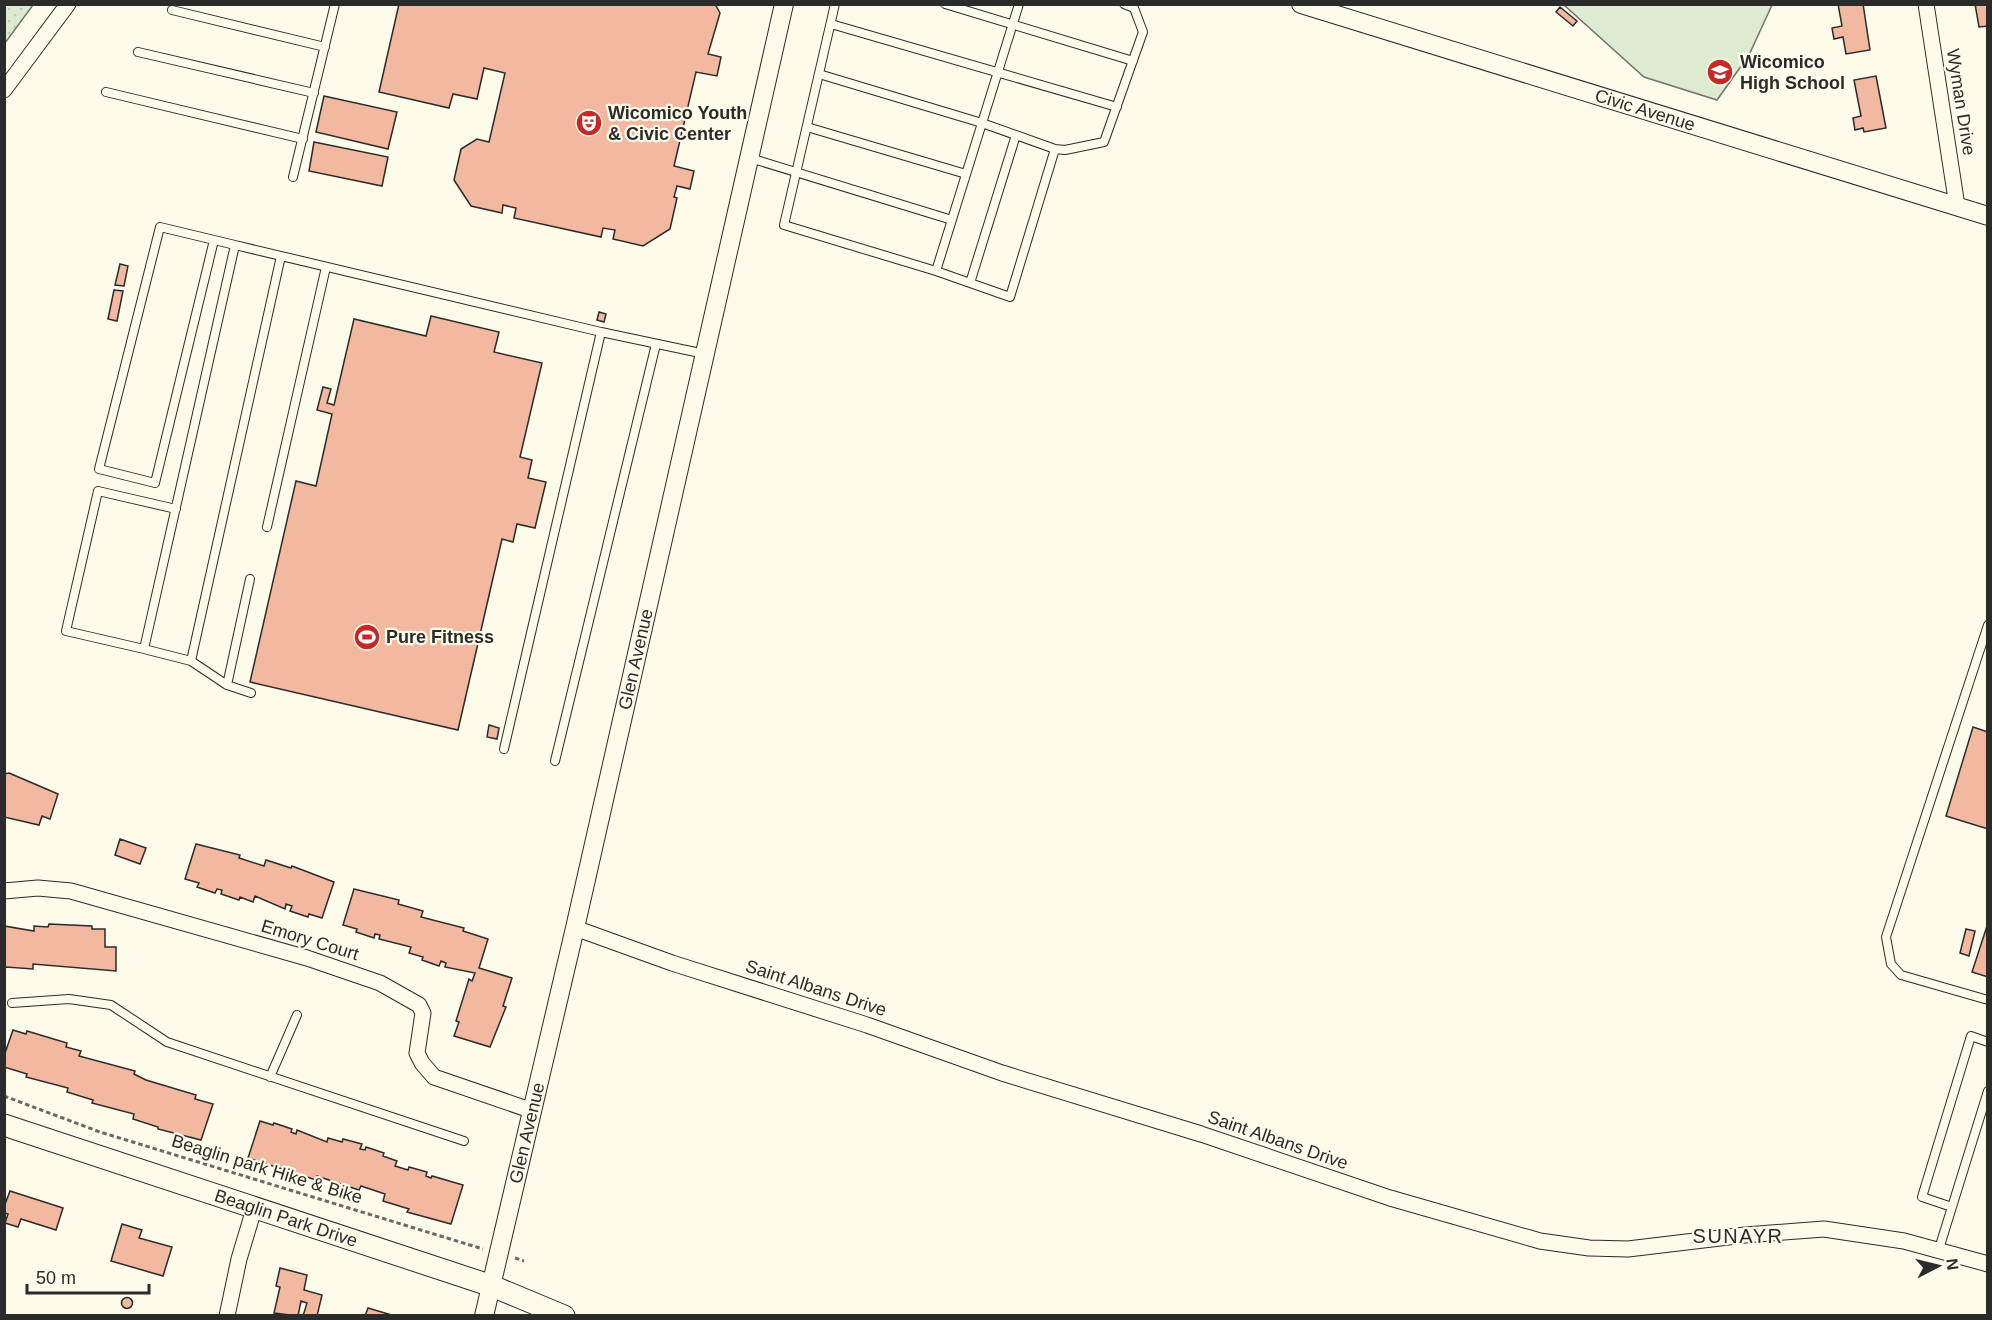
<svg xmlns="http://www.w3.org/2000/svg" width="1992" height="1320" viewBox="0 0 1992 1320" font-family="Helvetica,sans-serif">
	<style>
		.green { fill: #deebd1; stroke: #74746e; stroke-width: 1.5 }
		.park { fill: url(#park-dots); stroke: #74746e; stroke-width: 1.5 }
		.building { fill: #f2b8a0; stroke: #2b2b2b; stroke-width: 1.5 }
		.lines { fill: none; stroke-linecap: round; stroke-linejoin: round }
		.service-casing { stroke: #2b2b2b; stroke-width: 10 }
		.minor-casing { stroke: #2b2b2b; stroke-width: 17 }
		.tertiary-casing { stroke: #2b2b2b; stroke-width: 20 }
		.secondary-casing { stroke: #2b2b2b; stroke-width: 23 }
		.path { stroke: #6a6964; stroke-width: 3; stroke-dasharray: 4.5 3; stroke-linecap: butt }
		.service { stroke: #fdfbea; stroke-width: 8 }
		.minor { stroke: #fdfbea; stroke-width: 15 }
		.tertiary { stroke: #fdfbea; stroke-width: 18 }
		.secondary { stroke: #fdfbea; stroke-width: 21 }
		.labels { text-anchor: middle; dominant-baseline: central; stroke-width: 4.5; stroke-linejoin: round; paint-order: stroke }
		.poi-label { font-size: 18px; font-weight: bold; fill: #2b2b2b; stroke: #fdfbea; text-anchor: start }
		.street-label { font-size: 18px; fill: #2b2b2b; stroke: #fdfbea }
		.neighbourhood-label { font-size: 20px; letter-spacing: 1.5px; fill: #2b2b2b; stroke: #fdfbea }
	</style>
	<defs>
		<pattern id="park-dots" width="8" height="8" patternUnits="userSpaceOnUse" patternTransform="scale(1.5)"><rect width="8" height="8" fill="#deebd1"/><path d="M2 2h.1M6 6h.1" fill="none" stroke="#bfcab4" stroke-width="1.8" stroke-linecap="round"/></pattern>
	</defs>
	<rect width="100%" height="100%" fill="#fdfbea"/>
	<path class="green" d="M 1564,5 L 1772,5 L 1749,55 L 1717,100 L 1644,77 Z"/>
	<path class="park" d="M 5,4 L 33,5 L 5,43 L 4,5 Z"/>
	<path class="building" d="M 399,4 L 715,4 L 720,13 L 708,54 L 721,57 L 717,76 L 696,72 L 674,166 L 694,171 L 690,189 L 677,186 L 674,197 L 677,198 L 670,229 L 643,246 L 613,239 L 615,230 L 603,228 L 601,237 L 514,218 L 516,208 L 503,205 L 502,213 L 471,206 L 454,180 L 461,149 L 477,139 L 489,142 L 505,73 L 484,68 L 477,99 L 453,94 L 449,108 L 379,92 Z
		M 1838,4 L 1863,4 L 1870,50 L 1846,54 L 1843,37 L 1834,39 L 1832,28 L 1842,26 Z
		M 1975,4 L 1988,4 L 1988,26 L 1979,27 Z
		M 1560,7 L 1577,21 L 1573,26 L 1556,12 Z
		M 1876,76 L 1886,128 L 1864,132 L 1863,128 L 1855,130 L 1853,118 L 1861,116 L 1854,80 Z
		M 324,96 L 397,112 L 388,149 L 316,132 Z
		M 314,142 L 388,157 L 382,186 L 309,171 Z
		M 120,264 L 128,266 L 124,286 L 115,285 Z
		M 114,290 L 123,291 L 117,321 L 108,319 Z
		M 599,312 L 606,314 L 604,322 L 597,320 Z
		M 431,316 L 499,332 L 494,352 L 542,363 L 520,457 L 532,460 L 528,478 L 546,482 L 535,528 L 517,524 L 513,542 L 502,539 L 458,730 L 250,682 L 296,481 L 316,486 L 332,414 L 317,410 L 323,387 L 331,389 L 327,403 L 334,405 L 354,319 L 426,336 Z
		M 489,725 L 499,728 L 497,739 L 487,737 Z
		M 1973,727 L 1988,732 L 1988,829 L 1946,816 Z
		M 9,773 L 58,794 L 50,819 L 42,816 L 39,825 L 4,817 L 4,774 Z
		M 120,839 L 146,848 L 140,864 L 115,855 Z
		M 196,844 L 240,855 L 239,858 L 264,866 L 266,860 L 291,868 L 292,866 L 334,882 L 322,918 L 309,914 L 308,917 L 290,911 L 292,906 L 286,904 L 285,909 L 255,896 L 253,902 L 240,897 L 239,900 L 221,894 L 222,890 L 217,889 L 215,893 L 197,887 L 199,883 L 185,879 Z
		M 354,889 L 399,900 L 398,904 L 423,911 L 421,917 L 464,928 L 463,931 L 488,939 L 479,968 L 512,978 L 503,1006 L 506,1007 L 490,1047 L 454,1036 L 459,1022 L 456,1021 L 469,979 L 472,981 L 475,973 L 445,967 L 446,963 L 441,961 L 439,966 L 422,960 L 423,957 L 409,953 L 411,947 L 379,939 L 380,935 L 375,934 L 374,938 L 356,932 L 357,929 L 343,925 Z
		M 1988,923 L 1988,977 L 1972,972 Z
		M 49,924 L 92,926 L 92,929 L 105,929 L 105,947 L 116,947 L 116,971 L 33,964 L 33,969 L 6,967 L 4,970 L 4,926 L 34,931 L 34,926 L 48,927 Z
		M 1966,929 L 1975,931 L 1969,956 L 1960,953 Z
		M 13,1030 L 26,1034 L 27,1031 L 67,1043 L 66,1047 L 81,1051 L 79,1056 L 135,1071 L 134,1074 L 146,1080 L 196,1095 L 195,1099 L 213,1104 L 201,1140 L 158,1129 L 158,1127 L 133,1119 L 134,1114 L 92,1103 L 93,1100 L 67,1092 L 68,1088 L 26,1077 L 27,1074 L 4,1067 L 4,1056 Z
		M 260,1121 L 273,1125 L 274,1123 L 292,1129 L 291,1132 L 296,1134 L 297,1130 L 327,1142 L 328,1138 L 342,1142 L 343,1139 L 362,1144 L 360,1149 L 365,1150 L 366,1147 L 384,1153 L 383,1156 L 397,1161 L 395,1166 L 408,1170 L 409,1167 L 427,1172 L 426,1176 L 431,1178 L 432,1176 L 463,1185 L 451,1224 L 407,1212 L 409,1209 L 383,1201 L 385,1194 L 361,1186 L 359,1190 L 317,1176 L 316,1180 L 248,1158 Z
		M 10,1191 L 63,1208 L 56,1230 L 21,1219 L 18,1227 L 5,1223 L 8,1214 L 4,1213 L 4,1207 Z
		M 122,1224 L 142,1230 L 139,1238 L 172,1247 L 163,1276 L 111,1261 Z
		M 280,1268 L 307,1275 L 304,1290 L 322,1295 L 317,1316 L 303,1316 L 307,1303 L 301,1301 L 298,1316 L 274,1313 L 280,1287 L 276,1286 Z
		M121.5 1303a5.5 5.5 0 1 1 11 0a5.5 5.5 0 1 1-11 0Z
		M 368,1308 L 395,1316 L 365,1316 Z"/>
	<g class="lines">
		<defs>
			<path id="service" d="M 835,4 L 784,225 L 936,271 L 1019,4
				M 945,4 L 1133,61
				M 172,10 L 325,47
				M 831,24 L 1117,107
				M 138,52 L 314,93
				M 819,74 L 982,123 L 1055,149 L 1065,150 L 1104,142 L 1143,32 L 1134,8 L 1124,4
				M 106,92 L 303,139
				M 807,127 L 966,174
				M 750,158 L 952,220
				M 293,177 L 335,4
				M 214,240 L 155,483 L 99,469 L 160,227 L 235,245
				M 936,271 L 1010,297 L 1055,149
				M 970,283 L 1016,135
				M 267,527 L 326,267
				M 1988,625 L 1886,937 L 1891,964 L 1901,975 L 1988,1000
				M 144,649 L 66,631 L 98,491 L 176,509
				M 191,661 L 281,256
				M 227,685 L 250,579
				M 251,693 L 227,685 L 191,661 L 144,649 L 235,245 L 601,332
				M 504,749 L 601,332 L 705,354
				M 555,761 L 656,344
				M 12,1003 L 69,999 L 111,1005 L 167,1042 L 464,1141
				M 270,1077 L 297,1015
				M 1952,1207 L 1922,1197 L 1971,1036 L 1988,1042
				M 1938,1252 L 1988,1091"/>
			<path id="minor" d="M 1926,4 L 1957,206
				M 4,90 L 68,4
				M 4,891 L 38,888 L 71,891 L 307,958 L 380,983 L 419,1005 L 423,1013 L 417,1053 L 422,1063 L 434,1077 L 533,1111
				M 575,928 L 672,963 L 867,1025 L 1002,1073 L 1201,1134 L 1390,1198 L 1540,1241 L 1589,1248 L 1628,1249 L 1745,1235 L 1824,1229 L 1904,1241 L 1988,1264
				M 227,1316 L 239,1259 L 254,1209"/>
			<g id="tertiary">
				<path id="s1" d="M 1301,4 L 1988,216"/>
				<path id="s2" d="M 484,1316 L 575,928 L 784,4"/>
			</g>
			<g id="secondary">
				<path id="s3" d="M 4,1125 L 492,1286 L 564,1316"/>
			</g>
		</defs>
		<use href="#service" class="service-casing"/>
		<use href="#minor" class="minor-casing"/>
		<use href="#tertiary" class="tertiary-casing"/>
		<use href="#secondary" class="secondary-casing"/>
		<path class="path" d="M 4,1096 L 100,1132 L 483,1249
			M 515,1258 L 524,1261"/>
		<use href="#service" class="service"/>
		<use href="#minor" class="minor"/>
		<use href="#tertiary" class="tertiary"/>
		<use href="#secondary" class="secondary"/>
	</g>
	<defs>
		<symbol id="school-disc" viewBox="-11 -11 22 22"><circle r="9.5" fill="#c62828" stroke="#fdfbea"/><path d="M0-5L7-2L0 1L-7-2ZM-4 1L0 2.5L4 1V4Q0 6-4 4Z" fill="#fff"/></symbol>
		<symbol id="theatre-disc" viewBox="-11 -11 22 22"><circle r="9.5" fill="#c62828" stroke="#fdfbea"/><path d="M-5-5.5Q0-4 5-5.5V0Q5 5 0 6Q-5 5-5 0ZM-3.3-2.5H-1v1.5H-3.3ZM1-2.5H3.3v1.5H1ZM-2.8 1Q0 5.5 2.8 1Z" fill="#fff"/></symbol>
		<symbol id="stadium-disc" viewBox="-11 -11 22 22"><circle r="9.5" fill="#c62828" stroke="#fdfbea"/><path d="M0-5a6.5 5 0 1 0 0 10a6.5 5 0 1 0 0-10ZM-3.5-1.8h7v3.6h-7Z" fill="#fff"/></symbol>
	</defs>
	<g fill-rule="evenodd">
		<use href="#school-disc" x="1705" y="57" width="30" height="30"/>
		<use href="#theatre-disc" x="574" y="108" width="30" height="30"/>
		<use href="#stadium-disc" x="352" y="622" width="30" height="30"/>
	</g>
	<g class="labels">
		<g class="poi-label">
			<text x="1740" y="62">Wicomico<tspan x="1740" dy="21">High School</tspan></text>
			<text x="608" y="113">Wicomico Youth<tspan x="608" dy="21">&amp; Civic Center</tspan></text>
			<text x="386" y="637">Pure Fitness</text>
		</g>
		<g class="street-label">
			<text transform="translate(1961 102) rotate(81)">Wyman Drive</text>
			<text stroke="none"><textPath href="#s1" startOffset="360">Civic Avenue</textPath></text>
			<text stroke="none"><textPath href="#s2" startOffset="674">Glen Avenue</textPath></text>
			<text transform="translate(310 940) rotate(17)">Emory Court</text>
			<text transform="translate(816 988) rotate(18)">Saint Albans Drive</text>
			<text stroke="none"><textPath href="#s2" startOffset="188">Glen Avenue</textPath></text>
			<text transform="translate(1278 1140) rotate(19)">Saint Albans Drive</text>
			<text transform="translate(267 1169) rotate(17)">Beaglin park Hike &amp; Bike</text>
			<text stroke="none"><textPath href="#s3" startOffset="297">Beaglin Park Drive</textPath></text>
		</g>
		<g class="neighbourhood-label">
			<text x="1738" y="1236">SUNAYR</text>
		</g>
	</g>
	<rect width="1992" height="1320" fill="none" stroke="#2b2b2b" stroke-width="12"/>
	<g transform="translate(1938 1266) rotate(83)" stroke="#fdfbea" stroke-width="4.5" paint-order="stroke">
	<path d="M0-4.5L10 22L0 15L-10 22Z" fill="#2b2b2b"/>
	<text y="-9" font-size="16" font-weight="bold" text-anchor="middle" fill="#2b2b2b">N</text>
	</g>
	<path d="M27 1284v9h122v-9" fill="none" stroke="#2b2b2b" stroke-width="3"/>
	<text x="36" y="1284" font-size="18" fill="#2b2b2b" stroke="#fdfbea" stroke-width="4.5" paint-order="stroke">50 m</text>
</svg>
